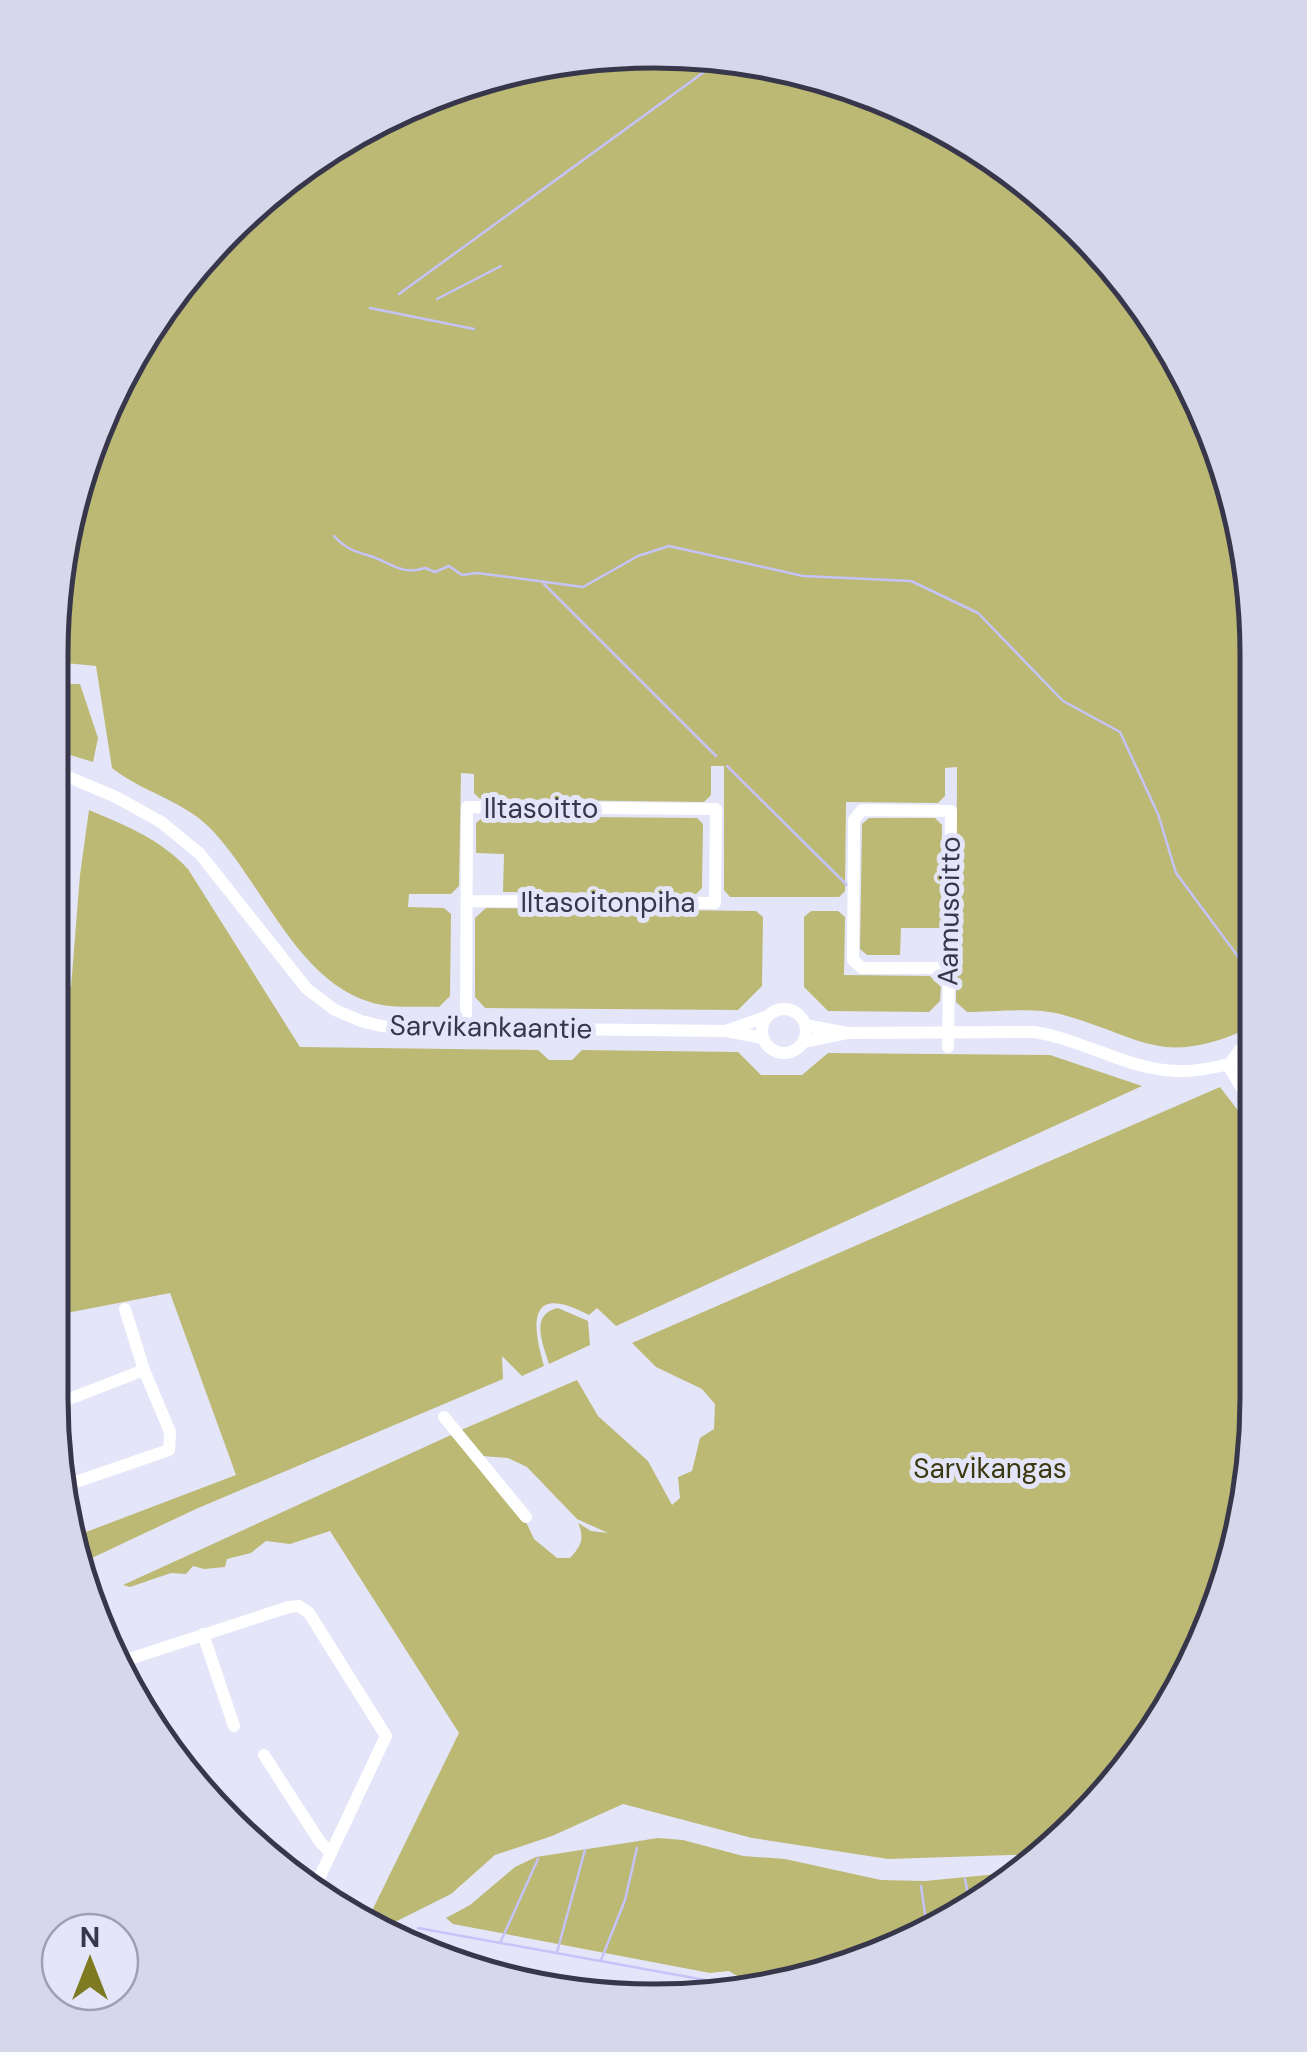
<svg xmlns="http://www.w3.org/2000/svg" width="1307" height="2052" viewBox="0 0 1307 2052" font-family="'DM Sans',sans-serif">
	<style>
		.green { fill: #bbb974 }
		.lines { fill: none; stroke-linecap: round; stroke-linejoin: round }
		.stream { stroke: #c6c3f8; stroke-width: 2.5 }
		.minor { stroke: #fff; stroke-width: 12 }
		.labels { text-anchor: middle; dominant-baseline: central; stroke-width: 10; stroke-linejoin: round; paint-order: stroke }
		.street-label { font-size: 28px; fill: #37364b; stroke: #e5e5fa }
		.park-label { font-size: 28px; fill: #3b390f; stroke: #e5e5fa }
		.rim { fill: none; stroke: #37364b; stroke-width: 5 }
	</style>
	<rect width="100%" height="100%" fill="#e5e5fa"/>
	<path class="green" d="M 575,55 L 810,71 L 1021,175 L 1132,286 L 1195,386 L 1256,613 L 1254,1026 C 1160,1069 1147,1038 1060,1014 C 1033,1007 995,1012 967,1012 L 956,1002 L 957,767 L 945,768 L 945,796 L 938,803 L 846,802 L 845,891 L 839,897 L 730,897 L 724,890 L 724,766 L 711,766 L 711,795 L 704,802 L 480,799 L 474,793 L 474,774 L 461,773 L 459,886 L 451,894 L 409,894 L 408,907 L 444,908 L 451,914 L 450,996 L 439,1007 C 418,1006 391,1009 370,1002 C 296,980 261,880 210,828 C 182,800 142,792 112,768 L 96,666 L 55,662 L 55,575 L 96,423 L 175,286 L 352,131 Z
		M 54,684 L 80,684 L 98,738 L 93,762 L 54,750 Z
		M 89,810 C 127,826 160,839 188,869 L 300,1047 L 538,1050 L 549,1060 L 572,1060 L 582,1050 L 738,1052 L 761,1075 L 802,1075 L 828,1053 L 1050,1055 L 1142,1086 L 616,1326 L 597,1308 L 589,1315 C 529,1283 531,1321 544,1366 L 522,1376 L 502,1356 L 503,1379 L 196,1509 L 77,1565 L 73,1537 L 236,1475 L 170,1293 L 51,1316 L 53,975 L 56,976 L 59,987 L 71,987 L 80,875 Z
		M 484,816 L 697,818 L 703,824 L 702,888 L 696,894 L 503,892 L 504,854 L 476,853 L 476,823 Z
		M 869,818 L 935,818 L 942,825 L 941,928 L 901,928 L 900,955 L 867,955 L 860,949 L 862,824 Z
		M 486,908 L 756,911 L 763,917 L 762,986 L 738,1010 L 485,1008 L 475,997 L 475,918 Z
		M 811,911 L 838,911 L 845,917 L 844,975 L 930,976 L 941,987 L 940,1001 L 929,1012 L 828,1011 L 804,987 L 804,917 Z
		M 1220,1087 L 1253,1130 L 1252,1477 L 1211,1630 L 1132,1766 L 1039,1854 L 888,1859 L 752,1838 L 623,1804 L 552,1836 L 495,1855 L 451,1894 L 391,1924 L 388,1932 L 367,1921 L 459,1733 L 330,1531 L 290,1544 L 266,1541 L 251,1553 L 227,1559 L 225,1567 L 204,1569 L 193,1566 L 186,1574 L 171,1573 L 130,1587 L 123,1585 L 451,1435 L 526,1522 L 534,1539 L 557,1558 L 570,1558 C 581,1546 585,1539 578,1523 L 591,1531 L 608,1533 L 577,1519 L 527,1467 L 508,1458 L 482,1456 L 461,1430 L 577,1380 L 598,1416 L 648,1461 L 672,1505 L 680,1498 L 678,1477 L 692,1471 L 700,1438 L 714,1429 L 715,1404 L 702,1389 L 656,1367 L 632,1343 Z
		M 558,1308 L 588,1321 L 590,1345 L 549,1364 C 543,1344 529,1314 558,1308 Z
		M 658,1838 L 683,1840 L 743,1856 L 785,1859 L 881,1880 L 925,1881 L 1019,1872 L 988,1901 L 810,1981 L 748,1987 L 747,1982 L 729,1971 L 710,1973 L 453,1924 L 446,1918 L 470,1905 L 515,1867 L 536,1857 Z"/>
	<g class="lines">
		<path class="stream" d="M 399,294 L 715,64
			M 437,299 L 501,266
			M 370,308 L 474,329
			M 334,536 C 346,549 354,551 370,556 C 390,562 402,576 425,568 L 435,572 L 449,566 L 462,575 L 477,573 L 583,587 L 638,556 L 669,546 L 803,576 L 911,581 L 978,613 L 1063,701 L 1120,732 L 1157,812
			M 544,584 L 716,756
			M 727,766 L 847,885
			M 1158,814 L 1176,873 L 1251,974
			M 1009,1878 L 1009,1881
			M 965,1879 L 971,1909
			M 921,1886 L 927,1928
			M 418,1928 L 716,1982 L 730,1985 L 731,1989
			M 501,1941 L 538,1859
			M 557,1952 L 585,1850
			M 601,1960 L 625,1900 L 637,1848"/>
		<path class="minor" d="M 54,771 L 116,797 L 161,822 L 200,854 L 307,989 L 335,1010 L 361,1021 L 381,1026 L 456,1028 L 726,1031
			M762 1031a22 22 0 1 1 44 0a22 22 0 1 1-44 0Z
			M 466,1028 L 467,807 L 716,809 L 715,903 L 468,901
			M 847,1033 L 1034,1032 C 1082,1039 1128,1070 1177,1071 C 1202,1072 1230,1064 1254,1057
			M 763,1038 L 726,1031 L 768,1016
			M 803,1042 L 847,1033 L 805,1025
			M 948,1047 L 951,811 L 862,810 L 854,820 L 853,960 L 862,968 L 948,968
			M 1230,1063 L 1254,1032
			M 1228,1065 L 1254,1109
			M 51,1406 L 144,1370
			M 444,1417 L 526,1517
			M 64,1486 L 169,1450 L 170,1432 L 144,1370 L 125,1309
			M 203,1634 L 234,1726
			M 117,1663 L 289,1607 L 299,1606 L 309,1613 L 386,1736 L 313,1891
			M 264,1755 L 320,1842 L 331,1853"/>
	</g>
	<g class="labels">
		<g class="street-label">
			<text x="541" y="808">Iltasoitto</text>
			<text x="608" y="902">Iltasoitonpiha</text>
			<text transform="translate(949 911) rotate(-89)">Aamusoitto</text>
			<text transform="translate(491 1027) rotate(1)">Sarvikankaantie</text>
		</g>
		<g class="park-label">
			<text x="990" y="1468">Sarvikangas</text>
		</g>
	</g>
	<path d="M0 0H1307V2052H0ZM654 68H654A586 586 0 0 1 1240 654V1398A586 586 0 0 1 654 1984H654A586 586 0 0 1 68 1398V654A586 586 0 0 1 654 68Z" fill="#d7d7ec" fill-rule="evenodd"/>
	<path class="rim" d="M654 68H654A586 586 0 0 1 1240 654V1398A586 586 0 0 1 654 1984H654A586 586 0 0 1 68 1398V654A586 586 0 0 1 654 68Z"/>
	<g transform="translate(90 1962)"><circle r="48" fill="#e5e5fa" stroke="#9f9fb4" stroke-width="2.5"/>
	<path d="M0-8L18 38L0 25L-18 38Z" fill="#7e7a21"/>
	<text y="-15" font-size="28" font-weight="bold" text-anchor="middle" fill="#37364b">N</text>
	</g>
</svg>
